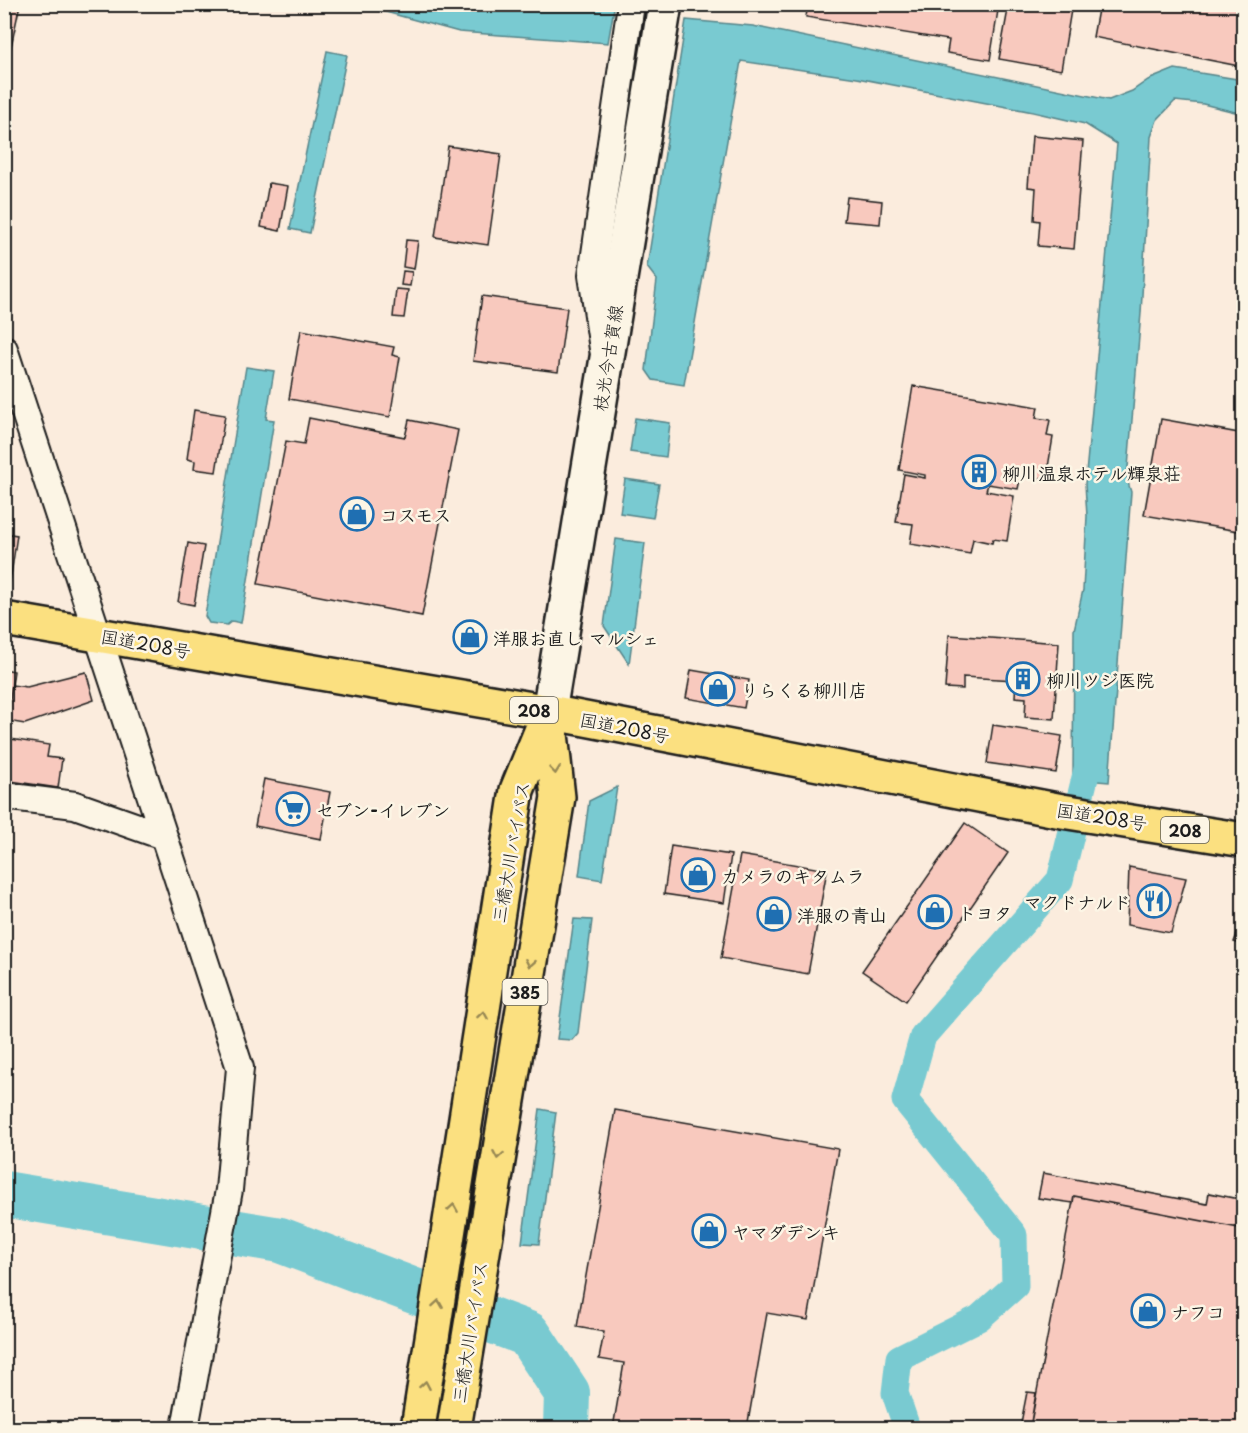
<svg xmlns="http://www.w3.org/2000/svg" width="1248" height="1433" viewBox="0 0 1248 1433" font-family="'Playpen Sans','Klee One',sans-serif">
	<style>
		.water { fill: #79cad1; stroke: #548489; stroke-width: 1.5 }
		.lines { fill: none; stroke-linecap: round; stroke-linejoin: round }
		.canal { stroke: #79cad1; stroke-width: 27 }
		.river { stroke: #79cad1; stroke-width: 46 }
		.building { fill: #f8c9be; stroke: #1c1c1c; stroke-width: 1.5 }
		.street-casing { stroke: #1c1c1c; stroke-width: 30 }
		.secondary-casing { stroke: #1c1c1c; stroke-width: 38 }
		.highway-casing { stroke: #1c1c1c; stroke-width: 38 }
		.street { stroke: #fcf5e5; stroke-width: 26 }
		.secondary { stroke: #fcf5e5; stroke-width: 33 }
		.highway { stroke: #fbe080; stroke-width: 33 }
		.oneway { stroke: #978853 }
		.labels { text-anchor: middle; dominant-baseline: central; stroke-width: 5; stroke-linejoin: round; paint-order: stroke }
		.shield { fill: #fcf5e5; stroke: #5f5d58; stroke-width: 1.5 }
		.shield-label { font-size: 16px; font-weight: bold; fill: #1c1c1c }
		.street-label { font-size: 18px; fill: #1c1c1c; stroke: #fcf5e5 }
		.poi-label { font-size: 18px; font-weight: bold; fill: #1c1c1c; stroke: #fcf5e5; text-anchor: start }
	</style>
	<rect width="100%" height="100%" fill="#fbecdd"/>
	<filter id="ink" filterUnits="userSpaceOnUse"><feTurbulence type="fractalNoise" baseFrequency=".0167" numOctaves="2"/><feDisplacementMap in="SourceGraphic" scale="12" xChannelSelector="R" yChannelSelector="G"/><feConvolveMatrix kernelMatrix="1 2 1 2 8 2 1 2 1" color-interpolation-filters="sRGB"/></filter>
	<g filter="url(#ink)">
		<path class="water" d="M 603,4 L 614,8 L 608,43 L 459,32 L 360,5 Z
			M 686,20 L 753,26 L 1109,100 L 1132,91 L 1148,80 L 1175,69 L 1243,80 L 1243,114 L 1203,104 L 1175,101 L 1157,120 L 1151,137 L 1141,313 L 1127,479 L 1131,492 L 1109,782 L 1073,779 L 1074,630 L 1083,590 L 1087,516 L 1085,484 L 1117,144 L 1085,124 L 1033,112 L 857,78 L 741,61 L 684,385 L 653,380 L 646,370 L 657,280 L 647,267 Z
			M 327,51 L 347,55 L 310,233 L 290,229 Z
			M 246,367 L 274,371 L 266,419 L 274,420 L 241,623 L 232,621 L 227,625 L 209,623 L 205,616 Z
			M 635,418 L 670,423 L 666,457 L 630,452 Z
			M 625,479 L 659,484 L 653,518 L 620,513 Z
			M 616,539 L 645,543 L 629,664 L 604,626 Z
			M 617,787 L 602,880 L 579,876 L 589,801 Z
			M 574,919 L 592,920 L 578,1033 L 572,1040 L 557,1039 Z
			M 540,1109 L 556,1112 L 539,1244 L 522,1243 Z"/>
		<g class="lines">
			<path class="canal" d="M 907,1428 L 895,1393 L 899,1358 L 979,1318 L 1015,1286 L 1014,1235 L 905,1100 L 923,1036 L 1060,880 L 1093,745"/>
			<path class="river" d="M 4,1194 L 280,1240 L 528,1334 L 567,1393 L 566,1428"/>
		</g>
		<path class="building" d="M 4,4 L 20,4 L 4,80 Z
			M 808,4 L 999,4 L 990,60 L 947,53 L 949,40 L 806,17 Z
			M 1009,4 L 1072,4 L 1061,70 L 999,59 Z
			M 1099,4 L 1244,4 L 1244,67 L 1093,37 Z
			M 1032,136 L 1083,141 L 1074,249 L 1038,246 L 1040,221 L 1034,220 L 1036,188 L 1028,187 Z
			M 448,146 L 501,154 L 488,245 L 435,237 Z
			M 269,183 L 288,186 L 280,231 L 261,227 Z
			M 847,197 L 882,201 L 880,224 L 844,221 Z
			M 406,240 L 418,241 L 414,269 L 403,267 Z
			M 403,271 L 412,272 L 410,286 L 401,285 Z
			M 396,289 L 408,290 L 404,318 L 393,317 Z
			M 482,296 L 567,308 L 558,372 L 473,361 Z
			M 301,330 L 394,347 L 392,355 L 400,357 L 390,417 L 289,399 Z
			M 913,386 L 1038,407 L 1036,418 L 1050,420 L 1047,436 L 1053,437 L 1046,479 L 1021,475 L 1018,489 L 988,484 L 986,491 L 1014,496 L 1007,541 L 993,539 L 992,543 L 973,539 L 970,554 L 910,544 L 913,524 L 896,522 L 904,474 L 925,478 L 925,475 L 899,470 Z
			M 194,410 L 225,415 L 216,472 L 194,469 L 195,461 L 187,459 Z
			M 309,418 L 405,437 L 409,420 L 458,430 L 422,616 L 258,584 L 286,441 L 304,444 Z
			M 1161,419 L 1244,434 L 1244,532 L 1144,515 Z
			M 4,533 L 17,535 L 10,582 L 4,581 Z
			M 188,543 L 204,546 L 194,605 L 178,602 Z
			M 949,635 L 1059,643 L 1054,719 L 1025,717 L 1026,698 L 1015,697 L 1016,680 L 963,677 L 963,689 L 945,688 Z
			M 4,669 L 14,671 L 4,738 Z
			M 691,670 L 749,680 L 744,708 L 686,698 Z
			M 86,672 L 94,700 L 25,724 L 7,721 L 12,685 L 27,687 Z
			M 993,725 L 1062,736 L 1056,773 L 987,763 Z
			M 4,738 L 49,745 L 47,757 L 62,759 L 58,788 L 4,780 Z
			M 264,779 L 330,792 L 321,839 L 255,826 Z
			M 965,823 L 1008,853 L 906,1001 L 862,971 Z
			M 671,846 L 731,855 L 724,903 L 664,894 Z
			M 740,855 L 827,870 L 808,974 L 721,958 Z
			M 1129,867 L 1186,878 L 1171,933 L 1127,925 Z
			M 1244,917 L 1244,945 L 1234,942 Z
			M 615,1110 L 838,1149 L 808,1320 L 767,1313 L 747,1428 L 613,1428 L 624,1363 L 599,1359 L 604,1332 L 577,1327 Z
			M 1043,1173 L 1207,1204 L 1209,1193 L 1244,1200 L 1244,1229 L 1074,1196 L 1073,1203 L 1038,1198 Z
			M 1074,1196 L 1244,1229 L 1244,1428 L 1030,1428 Z
			M 1027,1392 L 1036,1393 L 1030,1428 L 1020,1428 Z"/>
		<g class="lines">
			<defs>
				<path id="street" d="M 4,349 L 240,1068 L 229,1190 L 185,1428
					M 603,349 L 592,275 L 631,4
					M 4,796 L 75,805 L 163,836"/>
				<path id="secondary" d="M 549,712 L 665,4"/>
				<path id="highway" d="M 4,619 L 549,712 L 1062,811 L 1244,840
					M 418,1428 L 517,790 L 549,712
					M 454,1428 L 558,797 L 549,716"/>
			</defs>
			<use href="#street" class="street-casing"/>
			<use href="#secondary" class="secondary-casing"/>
			<use href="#highway" class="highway-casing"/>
			<use href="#street" class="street"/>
			<use href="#secondary" class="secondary"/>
			<use href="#highway" class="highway"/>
		</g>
		<defs><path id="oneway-chevron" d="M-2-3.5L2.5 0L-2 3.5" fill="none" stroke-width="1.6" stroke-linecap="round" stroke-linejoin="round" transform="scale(1.5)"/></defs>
		<g class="oneway">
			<use href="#oneway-chevron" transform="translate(555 770) rotate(84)"/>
			<use href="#oneway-chevron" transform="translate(530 963) rotate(100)"/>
			<use href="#oneway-chevron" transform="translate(483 1015) rotate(-81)"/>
			<use href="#oneway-chevron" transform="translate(498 1155) rotate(100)"/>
			<use href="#oneway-chevron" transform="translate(453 1208) rotate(-81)"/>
			<use href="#oneway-chevron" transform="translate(438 1304) rotate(-81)"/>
			<use href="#oneway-chevron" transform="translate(425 1385) rotate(-80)"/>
		</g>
	</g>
	<defs>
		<symbol id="building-ring" viewBox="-11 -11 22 22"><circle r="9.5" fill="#fcf5e5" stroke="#1f6fb2" stroke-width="1.5"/><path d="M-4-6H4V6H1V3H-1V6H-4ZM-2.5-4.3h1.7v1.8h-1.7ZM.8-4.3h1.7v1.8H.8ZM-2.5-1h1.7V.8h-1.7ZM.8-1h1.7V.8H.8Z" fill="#1f6fb2"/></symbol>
		<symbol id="shop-ring" viewBox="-11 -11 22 22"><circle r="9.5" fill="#fcf5e5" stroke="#1f6fb2" stroke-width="1.5"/><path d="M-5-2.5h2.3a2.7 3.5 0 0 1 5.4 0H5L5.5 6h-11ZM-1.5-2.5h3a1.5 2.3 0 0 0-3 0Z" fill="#1f6fb2"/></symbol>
		<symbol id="supermarket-ring" viewBox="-11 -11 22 22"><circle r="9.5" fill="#fcf5e5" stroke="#1f6fb2" stroke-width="1.5"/><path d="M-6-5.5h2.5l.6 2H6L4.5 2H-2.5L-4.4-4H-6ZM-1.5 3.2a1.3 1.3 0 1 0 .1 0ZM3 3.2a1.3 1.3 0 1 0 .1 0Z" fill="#1f6fb2"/></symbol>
		<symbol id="restaurant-ring" viewBox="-11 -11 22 22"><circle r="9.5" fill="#fcf5e5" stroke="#1f6fb2" stroke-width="1.5"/><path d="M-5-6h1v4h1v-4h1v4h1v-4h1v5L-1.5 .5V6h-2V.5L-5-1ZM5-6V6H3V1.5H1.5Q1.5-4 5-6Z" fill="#1f6fb2"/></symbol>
	</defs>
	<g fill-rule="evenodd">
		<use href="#building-ring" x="960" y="453" width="38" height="38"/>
		<use href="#shop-ring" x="338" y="495" width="38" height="38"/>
		<use href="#shop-ring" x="451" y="618" width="38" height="38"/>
		<use href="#building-ring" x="1004" y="660" width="38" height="38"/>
		<use href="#shop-ring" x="699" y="670" width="38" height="38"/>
		<use href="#supermarket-ring" x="274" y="790" width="38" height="38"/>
		<use href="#shop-ring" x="679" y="856" width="38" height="38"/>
		<use href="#restaurant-ring" x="1135" y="882" width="38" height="38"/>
		<use href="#shop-ring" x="916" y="893" width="38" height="38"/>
		<use href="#shop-ring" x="755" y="895" width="38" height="38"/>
		<use href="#shop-ring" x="690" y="1212" width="38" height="38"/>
		<use href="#shop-ring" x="1129" y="1292" width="38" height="38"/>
	</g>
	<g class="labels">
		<g class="shield">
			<rect x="510" y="697" width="48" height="26" rx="4.5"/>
			<rect x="1161" y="817" width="48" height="26" rx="4.5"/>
			<rect x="502.5" y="979" width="45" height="26" rx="4.5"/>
		</g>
		<g class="shield-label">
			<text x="534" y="710">208</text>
			<text x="1185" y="830">208</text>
			<text x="525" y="992">385</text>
		</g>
		<g class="street-label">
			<text transform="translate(607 358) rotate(-81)">枝光今古賀線</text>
			<text transform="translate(146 643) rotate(10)">国道208号</text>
			<text transform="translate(625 727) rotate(11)">国道208号</text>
			<text transform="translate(1102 816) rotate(9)">国道208号</text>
			<text transform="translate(510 852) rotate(-80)">三橋大川バイパス</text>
			<text transform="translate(469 1332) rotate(-81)">三橋大川バイパス</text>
		</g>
		<g class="poi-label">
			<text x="1002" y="472">柳川温泉ホテル輝泉荘</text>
			<text x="380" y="514">コスモス</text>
			<text x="493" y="637">洋服お直し マルシェ</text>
			<text x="1046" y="679">柳川ツジ医院</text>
			<text x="741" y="689">りらくる柳川店</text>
			<text x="316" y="809">セブン-イレブン</text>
			<text x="721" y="875">カメラのキタムラ</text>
			<text x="1131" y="901" text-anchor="end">マクドナルド</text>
			<text x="958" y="912">トヨタ</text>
			<text x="797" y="914">洋服の青山</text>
			<text x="732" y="1231">ヤマダデンキ</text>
			<text x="1171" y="1311">ナフコ</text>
		</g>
	</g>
	<rect width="1248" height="1433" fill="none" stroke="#fcf5e5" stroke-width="24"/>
	<rect x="12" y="12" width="1224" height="1409" fill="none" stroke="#1c1c1c" stroke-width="2" filter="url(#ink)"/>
</svg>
